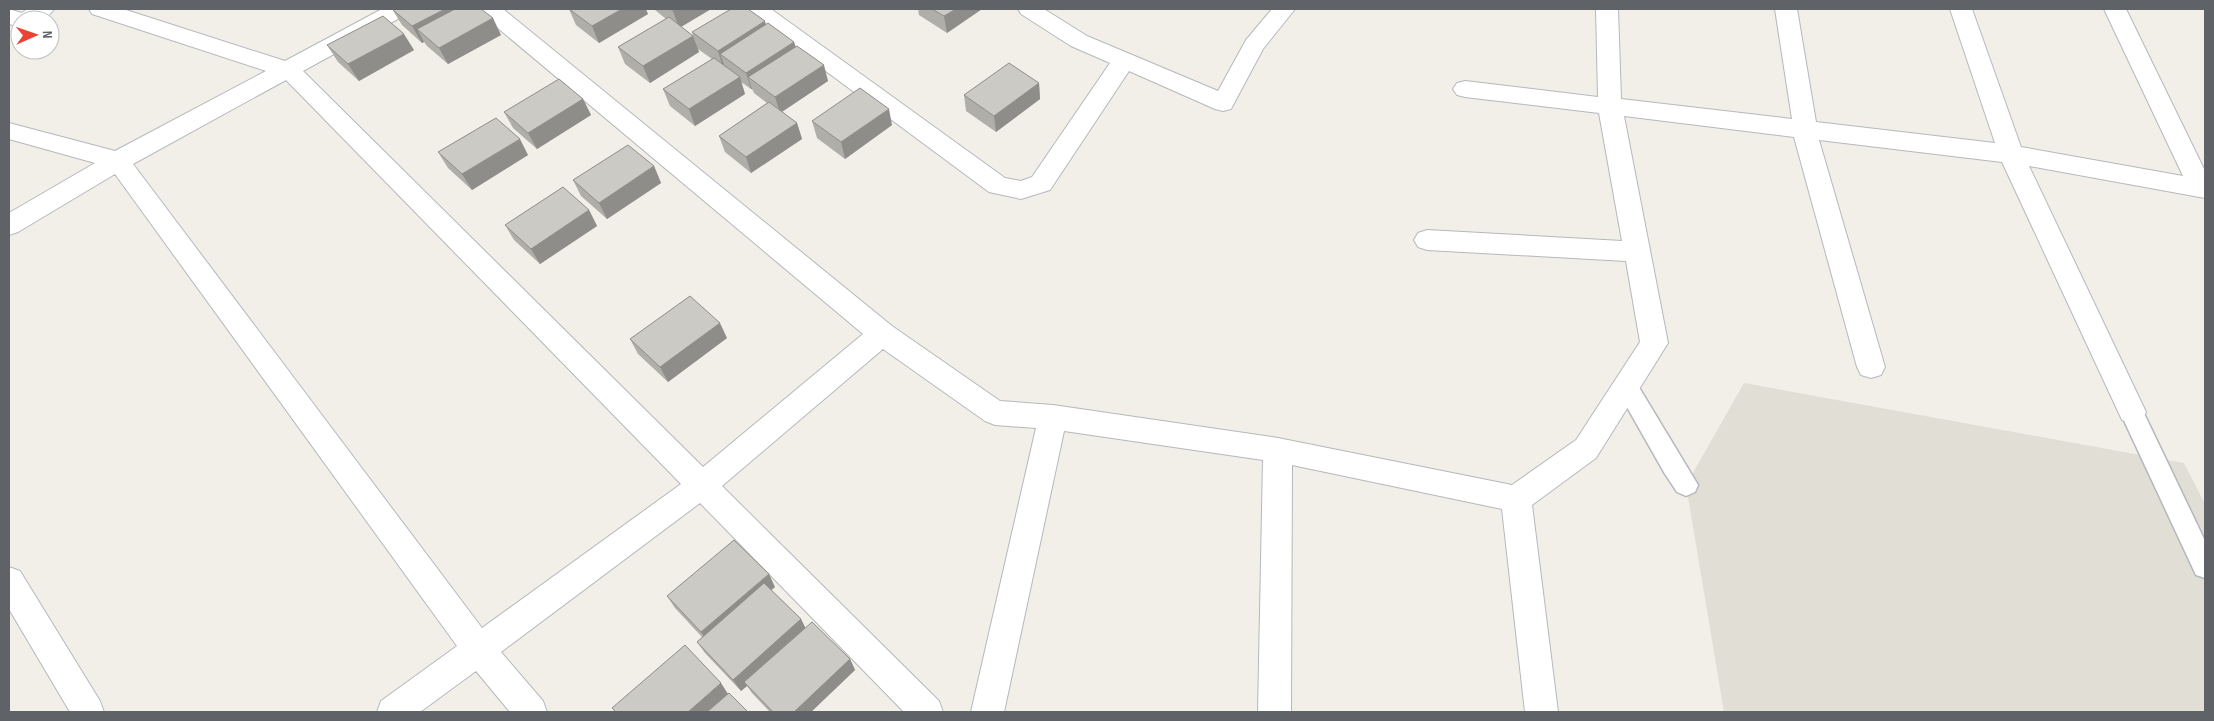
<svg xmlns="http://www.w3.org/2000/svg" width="2214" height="721" viewBox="0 0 2214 721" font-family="'Sofia Sans Condensed',sans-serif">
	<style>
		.education { fill: #e1ded6 }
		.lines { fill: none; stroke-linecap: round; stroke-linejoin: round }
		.lane-casing { stroke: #b5b8bc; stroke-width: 3 }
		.street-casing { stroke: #b5b8bc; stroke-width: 2 }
		.secondary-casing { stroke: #b6babf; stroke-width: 2 }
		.lane { fill: #fff; fill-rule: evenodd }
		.street { fill: #fff; fill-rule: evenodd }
		.secondary { fill: #fff; fill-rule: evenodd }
		.wall { fill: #afaea9 }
		.shaded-wall { fill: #8f8d8a }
		.building { fill: #cccac5; stroke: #8f8d8a }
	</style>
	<rect width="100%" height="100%" fill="#f1efe8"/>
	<path class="education" d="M 1744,383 L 2184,463 L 2205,504 L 2205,712 L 1724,712 L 1686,485 Z"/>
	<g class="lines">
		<defs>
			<path id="lane" d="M 1626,377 L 1634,379 L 1698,485 L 1695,492 L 1686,496 L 1677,492 L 1665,474 L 1615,386 L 1618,379 Z
				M 2132,402 L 2140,405 L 2205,541 L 2205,578 L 2196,575 L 2120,412 L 2124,405 Z"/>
			<path id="street" d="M 9,9 L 28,15 L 31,20 L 20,20 L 20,27 L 9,24 Z
				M 89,9 L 123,9 L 285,61 L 382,9 L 410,9 L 407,14 L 303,71 L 703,467 L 863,334 L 481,14 L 478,9 L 503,9 L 892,326 L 1000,401 L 1053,405 L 1278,438 L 1512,485 L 1576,440 L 1640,342 L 1626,261 L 1427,250 L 1418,247 L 1414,240 L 1418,233 L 1427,230 L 1622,241 L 1599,113 L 1465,97 L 1457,95 L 1453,89 L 1457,83 L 1465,81 L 1598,97 L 1596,9 L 1618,9 L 1621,99 L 1792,119 L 1775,9 L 1797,9 L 1816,122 L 1995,143 L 1950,9 L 1972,9 L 2021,147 L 2183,176 L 2104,9 L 2126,9 L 2205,171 L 2205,198 L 2029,166 L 2146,412 L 2142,420 L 2132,424 L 2122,420 L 2002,162 L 1819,140 L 1885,367 L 1881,375 L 1871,378 L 1861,375 L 1857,367 L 1794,137 L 1624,116 L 1668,343 L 1596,458 L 1532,505 L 1558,712 L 1525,712 L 1502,509 L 1292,465 L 1291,712 L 1258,712 L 1263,460 L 1064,431 L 1004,712 L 971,712 L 1036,428 L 995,425 L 985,421 L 883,349 L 722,486 L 939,701 L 943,712 L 904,712 L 700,503 L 501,652 L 543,701 L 547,712 L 510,712 L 476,671 L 420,712 L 377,712 L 381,701 L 457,646 L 115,174 L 18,232 L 9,235 L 9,213 L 95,163 L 9,139 L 9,123 L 115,151 L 266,71 L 92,14 ZM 286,80 L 681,484 L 482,628 L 133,164 Z
				M 746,9 L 771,9 L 1005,178 L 1021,181 L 1032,177 L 1110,63 L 1071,46 L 1021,14 L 1018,9 L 1044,9 L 1087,36 L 1218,91 L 1246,40 L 1272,9 L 1295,9 L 1263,49 L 1231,109 L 1223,111 L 1215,109 L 1129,71 L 1050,190 L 1021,199 L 989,192 L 749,14 Z
				M 9,567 L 20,571 L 100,701 L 104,712 L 70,712 L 9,609 Z"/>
			<path id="secondary" d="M 28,9 L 54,9 C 46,22 34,20 20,20 L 20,26 L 18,25 L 15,20 L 18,15 Z"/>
		</defs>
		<use href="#lane" class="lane-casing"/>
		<use href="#street" class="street-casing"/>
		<use href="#secondary" class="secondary-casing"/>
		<use href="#lane" class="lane"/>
		<use href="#street" class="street"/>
		<use href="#secondary" class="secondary"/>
	</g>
	<path class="wall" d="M 392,9 L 501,35 L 448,64 L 427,46 L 424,42 L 422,43 L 402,25 Z
		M 569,9 L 648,14 L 599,43 L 576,25 Z
		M 654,9 L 711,9 L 681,27 L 693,36 L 692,32 L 766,25 L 794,42 L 796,47 L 828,81 L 782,112 L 797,123 L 802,139 L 751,173 L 725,152 L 719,136 L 767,103 L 754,93 L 752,89 L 751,89 L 741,82 L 745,94 L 695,126 L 670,106 L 663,89 L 712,59 L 698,49 L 699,52 L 650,83 L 625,64 L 618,47 L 666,19 L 655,10 Z
		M 918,9 L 982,9 L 947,33 L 919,15 Z
		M 327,45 L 414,50 L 359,81 L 338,62 Z
		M 1039,83 L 1040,99 L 996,132 L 966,111 L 964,95 Z
		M 583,99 L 591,115 L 537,149 L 513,128 L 504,112 Z
		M 812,121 L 892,125 L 845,159 L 817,138 Z
		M 438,152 L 528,155 L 472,190 L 448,168 Z
		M 654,166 L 661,183 L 607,219 L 581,196 L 573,180 Z
		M 589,210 L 597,226 L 540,264 L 514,240 L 505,225 Z
		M 727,338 L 668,382 L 638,354 L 630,339 Z
		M 775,587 L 771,590 L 801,619 L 805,628 L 850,659 L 855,670 L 811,712 L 770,712 L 752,693 L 747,686 L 741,691 L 705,653 L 697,642 L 702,637 L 675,608 L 667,596 Z"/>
	<path class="shaded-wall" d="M 445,9 L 472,9 L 417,29 L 424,42 L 422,43 L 412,26 Z
		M 622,9 L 646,9 L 648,14 L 599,43 L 592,26 Z
		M 677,9 L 711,9 L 679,28 L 673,11 Z
		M 956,9 L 982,9 L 947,33 L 944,16 Z
		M 493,18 L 501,35 L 448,64 L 439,48 Z
		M 765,21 L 770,38 L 720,54 L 725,67 L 723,67 L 718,51 Z
		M 404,34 L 414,50 L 359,81 L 348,64 Z
		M 693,36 L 699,52 L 650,83 L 643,66 Z
		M 794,42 L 799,58 L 748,77 L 752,89 L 751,89 L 746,73 Z
		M 824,65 L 828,81 L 780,113 L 775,97 Z
		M 740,77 L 745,94 L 695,126 L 689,109 Z
		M 1039,83 L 1040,99 L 996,132 L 994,116 Z
		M 583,99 L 591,115 L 537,149 L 528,133 Z
		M 889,109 L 892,125 L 845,159 L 841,142 Z
		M 797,123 L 802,139 L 751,173 L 746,157 Z
		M 520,139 L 528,155 L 472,190 L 462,174 Z
		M 654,166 L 661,183 L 607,219 L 599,203 Z
		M 589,210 L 597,226 L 540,264 L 531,249 Z
		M 720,323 L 727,338 L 668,382 L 660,367 Z
		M 769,574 L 775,587 L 709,644 L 701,632 Z
		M 801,619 L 807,631 L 744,682 L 747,686 L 741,691 L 733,680 Z
		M 850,659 L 855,670 L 811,712 L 794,712 Z
		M 721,683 L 728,694 L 708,712 L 688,712 Z"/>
	<path class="building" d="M 392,9 L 445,9 L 412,26 Z
		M 455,9 L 481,9 L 493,18 L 439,48 L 417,29 Z
		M 569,9 L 622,9 L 592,26 Z
		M 670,9 L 677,9 L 673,11 Z
		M 731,9 L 748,9 L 765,21 L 718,51 L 692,32 Z
		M 932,9 L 956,9 L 944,16 Z
		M 383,16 L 404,34 L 348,64 L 327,45 Z
		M 669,17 L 693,36 L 643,66 L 618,47 Z
		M 768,23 L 794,42 L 746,73 L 720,54 Z
		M 797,46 L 824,65 L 775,97 L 748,77 Z
		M 714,58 L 740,77 L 689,109 L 663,89 Z
		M 1009,63 L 1039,83 L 994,116 L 964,95 Z
		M 559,79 L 583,99 L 528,133 L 504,112 Z
		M 860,88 L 889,109 L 841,142 L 812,121 Z
		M 769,102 L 797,123 L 746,157 L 719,136 Z
		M 496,118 L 520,139 L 462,174 L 438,152 Z
		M 628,145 L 654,166 L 599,203 L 573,180 Z
		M 563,187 L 589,210 L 531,249 L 505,225 Z
		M 690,296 L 720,323 L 660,367 L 630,339 Z
		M 734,540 L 769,574 L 701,632 L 667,596 Z
		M 764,583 L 801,619 L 733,680 L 697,642 Z
		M 812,622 L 850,659 L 794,712 L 773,712 L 744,682 Z
		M 685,645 L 721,683 L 688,712 L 616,712 L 612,708 Z
		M 729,693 L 748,712 L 707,712 Z"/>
	<rect width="2214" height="721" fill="none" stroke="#5f6368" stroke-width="20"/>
	<g transform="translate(35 35) rotate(88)"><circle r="24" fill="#ffffff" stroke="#bfc1c3"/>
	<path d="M0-4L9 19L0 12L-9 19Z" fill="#ea4335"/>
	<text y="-8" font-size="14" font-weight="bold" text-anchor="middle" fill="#5f6368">N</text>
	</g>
</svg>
